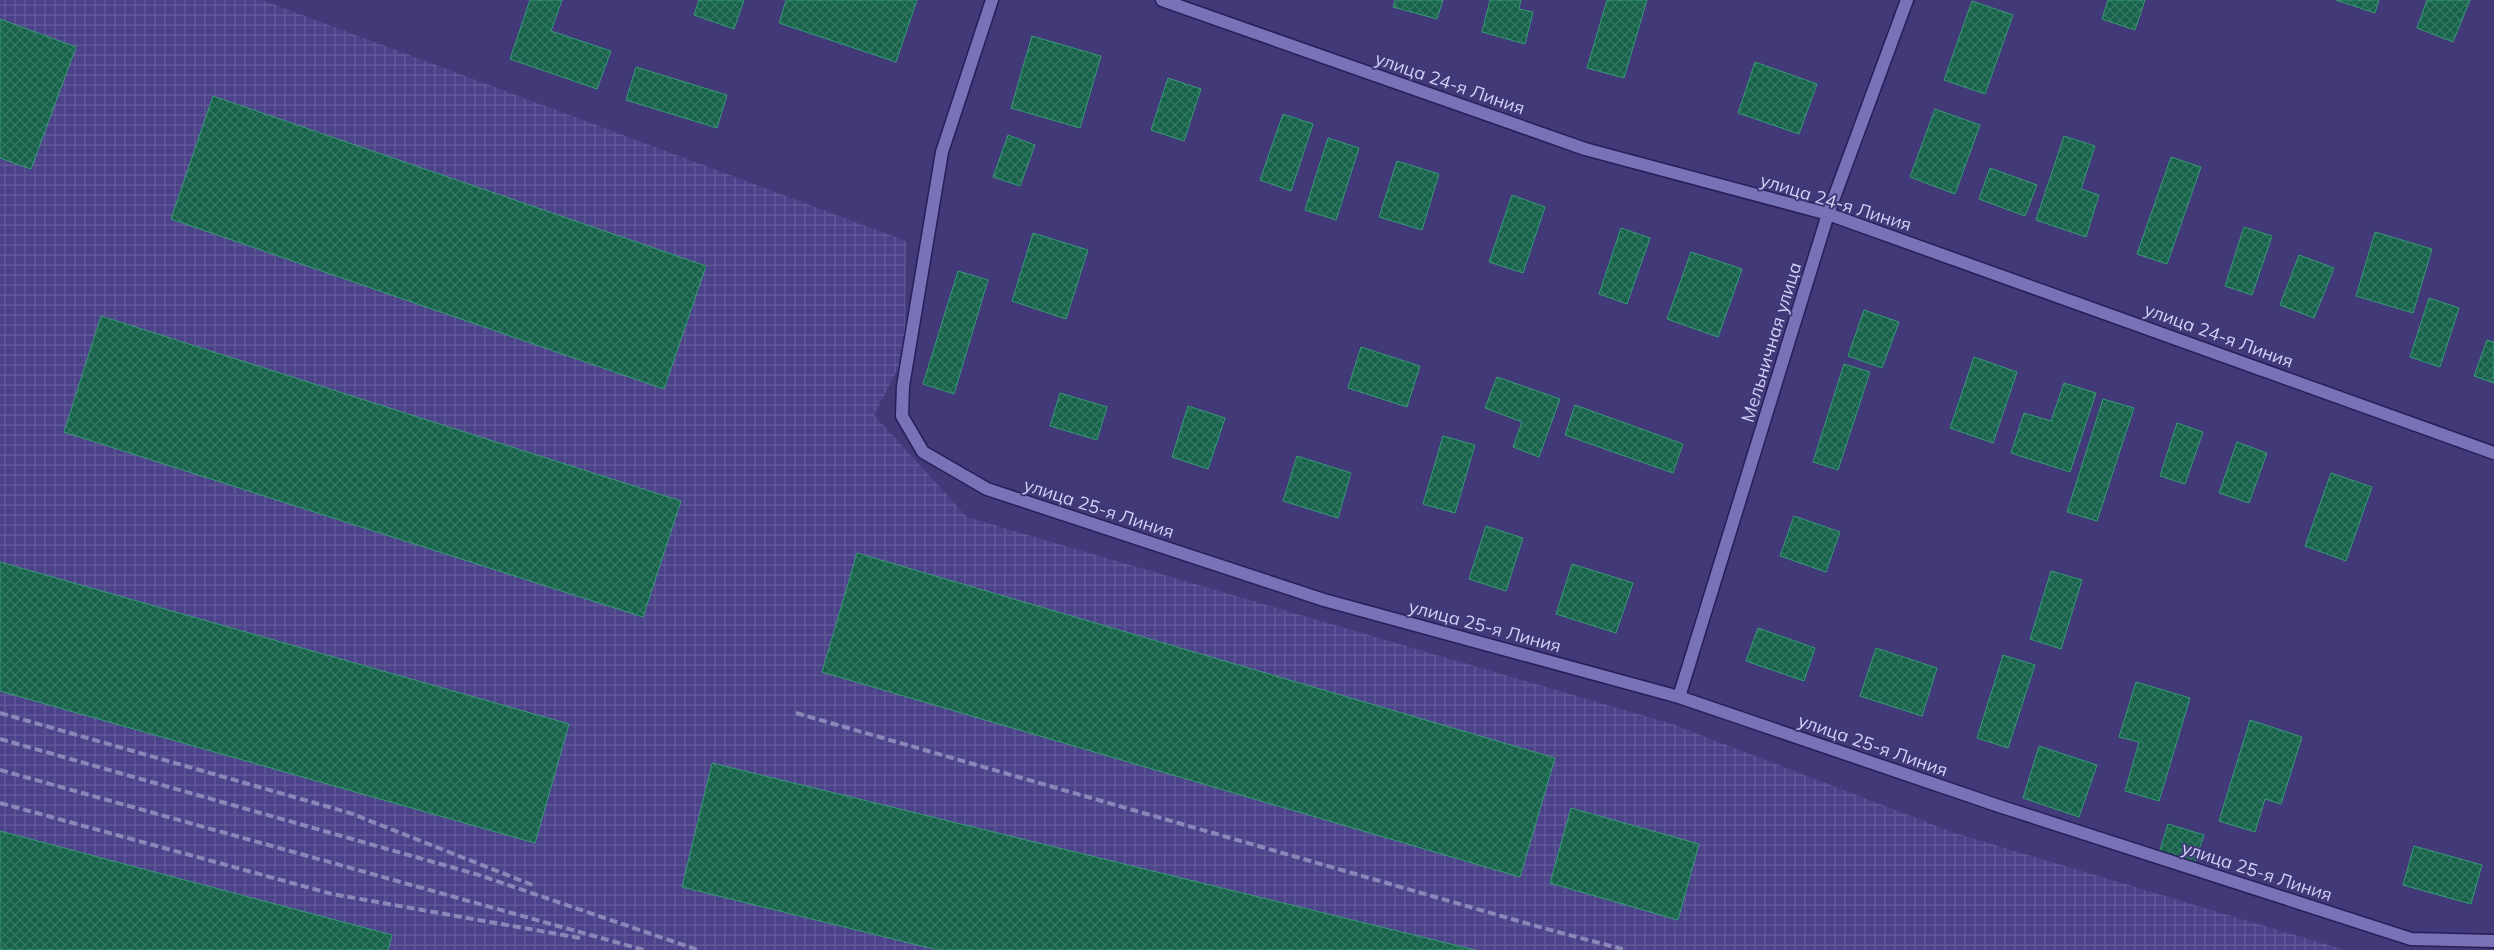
<svg xmlns="http://www.w3.org/2000/svg" width="2494" height="950" viewBox="0 0 2494 950" font-family="Mulish,sans-serif">
	<style>
		.industrial { fill: url(#industrial-grid) }
		.building { fill: url(#building-cross-hatch); stroke: #379876 }
		.lines { fill: none; stroke-linecap: round; stroke-linejoin: round }
		.street-casing { stroke: #291d5a; stroke-width: 15 }
		.street { stroke: #7872b7; stroke-width: 12 }
		.rail { stroke: #8b87b9; stroke-width: 4; stroke-dasharray: 8 4; stroke-linecap: butt }
		.labels { text-anchor: middle; dominant-baseline: central; stroke-width: 4; stroke-linejoin: round; paint-order: stroke }
		.street-label { font-size: 18px; fill: #d3d2f8; stroke: #413978 }
	</style>
	<defs>
		<pattern id="industrial-grid" width="8" height="8" patternUnits="userSpaceOnUse" patternTransform="scale(1.25)"><rect width="8" height="8" fill="#4b4289"/><path d="M0 4h8M4 0v8" fill="none" stroke="#645c9a"/></pattern>
		<pattern id="building-cross-hatch" width="8" height="8" patternUnits="userSpaceOnUse" patternTransform="scale(1.25)"><rect width="8" height="8" fill="#16634a"/><path d="M0 0l8 8M0 8l8-8" fill="none" stroke="#377865"/></pattern>
	</defs>
	<rect width="100%" height="100%" fill="#413978"/>
	<path class="industrial" d="M 0,0 L 262,0 L 906,241 L 905,355 L 874,415 L 967,517 L 1672,724 L 1955,833 L 2345,950 L 0,950 Z"/>
	<path class="building" d="M 530,0 L 562,0 L 551,31 L 611,51 L 597,89 L 510,59 Z
		M 699,0 L 744,0 L 734,29 L 694,15 Z
		M 786,0 L 917,0 L 896,62 L 779,23 Z
		M 1395,0 L 1443,0 L 1437,19 L 1393,7 Z
		M 1490,0 L 1521,0 L 1519,9 L 1533,12 L 1525,44 L 1482,32 Z
		M 1607,0 L 1647,0 L 1624,78 L 1587,68 Z
		M 2108,0 L 2145,0 L 2135,30 L 2102,19 Z
		M 2336,0 L 2379,0 L 2375,13 Z
		M 2427,0 L 2470,0 L 2453,42 L 2417,28 Z
		M 1972,1 L 2013,15 L 1985,94 L 1944,80 Z
		M 0,19 L 76,47 L 31,169 L 0,158 Z
		M 1032,36 L 1101,56 L 1080,128 L 1011,108 Z
		M 1755,62 L 1817,84 L 1799,134 L 1738,113 Z
		M 636,67 L 727,95 L 717,128 L 626,100 Z
		M 1168,78 L 1201,89 L 1184,141 L 1151,130 Z
		M 213,96 L 706,266 L 664,389 L 171,219 Z
		M 1935,109 L 1980,125 L 1955,194 L 1910,177 Z
		M 1283,114 L 1313,124 L 1291,191 L 1260,180 Z
		M 1008,135 L 1035,145 L 1020,186 L 993,177 Z
		M 2064,136 L 2095,146 L 2081,189 L 2099,195 L 2086,237 L 2036,220 Z
		M 1328,138 L 1359,148 L 1336,220 L 1305,210 Z
		M 2171,157 L 2201,167 L 2167,264 L 2137,254 Z
		M 1397,161 L 1439,174 L 1422,230 L 1379,217 Z
		M 1990,168 L 2037,185 L 2025,216 L 1979,199 Z
		M 1512,195 L 1545,207 L 1523,273 L 1489,262 Z
		M 2244,227 L 2272,236 L 2252,295 L 2225,286 Z
		M 1621,228 L 1650,238 L 1627,304 L 1599,294 Z
		M 2375,232 L 2432,249 L 2413,313 L 2356,296 Z
		M 1033,233 L 1088,250 L 1066,319 L 1012,301 Z
		M 1691,252 L 1742,269 L 1718,337 L 1667,319 Z
		M 2299,255 L 2334,268 L 2314,318 L 2280,305 Z
		M 958,271 L 988,280 L 954,394 L 923,384 Z
		M 2429,298 L 2459,308 L 2440,367 L 2410,357 Z
		M 1864,310 L 1899,322 L 1882,368 L 1848,356 Z
		M 101,316 L 681,501 L 643,617 L 64,432 Z
		M 2487,340 L 2494,342 L 2494,383 L 2474,376 Z
		M 1361,347 L 1420,366 L 1407,407 L 1348,388 Z
		M 1974,357 L 2017,372 L 1993,443 L 1950,428 Z
		M 1844,364 L 1870,372 L 1838,470 L 1813,462 Z
		M 1497,377 L 1560,399 L 1539,457 L 1513,447 L 1522,422 L 1485,408 Z
		M 2064,383 L 2096,393 L 2070,472 L 2011,453 L 2024,413 L 2051,421 Z
		M 1060,393 L 1107,407 L 1097,440 L 1050,426 Z
		M 2103,399 L 2134,408 L 2097,521 L 2067,512 Z
		M 1575,405 L 1683,444 L 1673,473 L 1565,435 Z
		M 1188,406 L 1225,418 L 1208,469 L 1172,457 Z
		M 2177,423 L 2203,432 L 2185,484 L 2160,476 Z
		M 1443,436 L 1475,445 L 1455,513 L 1423,504 Z
		M 2237,442 L 2267,453 L 2249,503 L 2219,493 Z
		M 1297,456 L 1351,473 L 1338,518 L 1283,501 Z
		M 2331,473 L 2372,487 L 2346,561 L 2305,546 Z
		M 1794,516 L 1840,532 L 1826,572 L 1780,556 Z
		M 1486,526 L 1523,538 L 1506,591 L 1469,579 Z
		M 857,553 L 1555,758 L 1520,877 L 822,672 Z
		M 0,562 L 569,724 L 535,843 L 0,691 Z
		M 1572,564 L 1633,583 L 1616,633 L 1556,614 Z
		M 2051,571 L 2082,580 L 2061,649 L 2030,639 Z
		M 1758,628 L 1815,648 L 1804,681 L 1746,661 Z
		M 1876,648 L 1937,668 L 1922,716 L 1860,696 Z
		M 2003,655 L 2035,665 L 2008,748 L 1977,738 Z
		M 2136,682 L 2190,698 L 2159,801 L 2125,791 L 2139,742 L 2119,737 Z
		M 2250,720 L 2302,737 L 2281,804 L 2265,799 L 2255,832 L 2219,821 Z
		M 2039,746 L 2097,765 L 2079,817 L 2023,798 Z
		M 712,763 L 1475,950 L 938,950 L 682,887 Z
		M 1571,808 L 1699,844 L 1678,920 L 1550,883 Z
		M 2168,824 L 2204,835 L 2194,864 L 2159,853 Z
		M 0,831 L 392,935 L 388,950 L 0,950 Z
		M 2414,846 L 2482,865 L 2471,904 L 2403,885 Z"/>
	<g class="lines">
		<defs>
			<path id="street" d="M 992,0 L 942,152 L 903,386 L 902,416 L 923,452 L 987,489 L 1324,600 L 1679,697 L 1999,806 L 2411,939 L 2494,941
				M 1162,0 L 1585,149 L 1828,214 L 2494,453
				M 1679,697 L 1828,214 L 1907,0"/>
		</defs>
		<use href="#street" class="street-casing"/>
		<use href="#street" class="street"/>
		<path class="rail" d="M 0,713 L 350,813 L 535,886
			M 796,713 L 1543,928 L 1626,950
			M 0,739 L 479,875 L 698,950
			M 0,770 L 644,950
			M 0,803 L 332,894 L 580,938"/>
	</g>
	<g class="labels">
		<g class="street-label">
			<text transform="translate(1450 83) rotate(19)">улица 24-я Линия</text>
			<text transform="translate(1836 202) rotate(17)">улица 24-я Линия</text>
			<text transform="translate(2219 335) rotate(20)">улица 24-я Линия</text>
			<text transform="translate(1771 342) rotate(-73)">Мельничная улица</text>
			<text transform="translate(1099 508) rotate(18)">улица 25-я Линия</text>
			<text transform="translate(1485 626) rotate(15)">улица 25-я Линия</text>
			<text transform="translate(1873 745) rotate(19)">улица 25-я Линия</text>
			<text transform="translate(2257 871) rotate(18)">улица 25-я Линия</text>
		</g>
	</g>
</svg>
